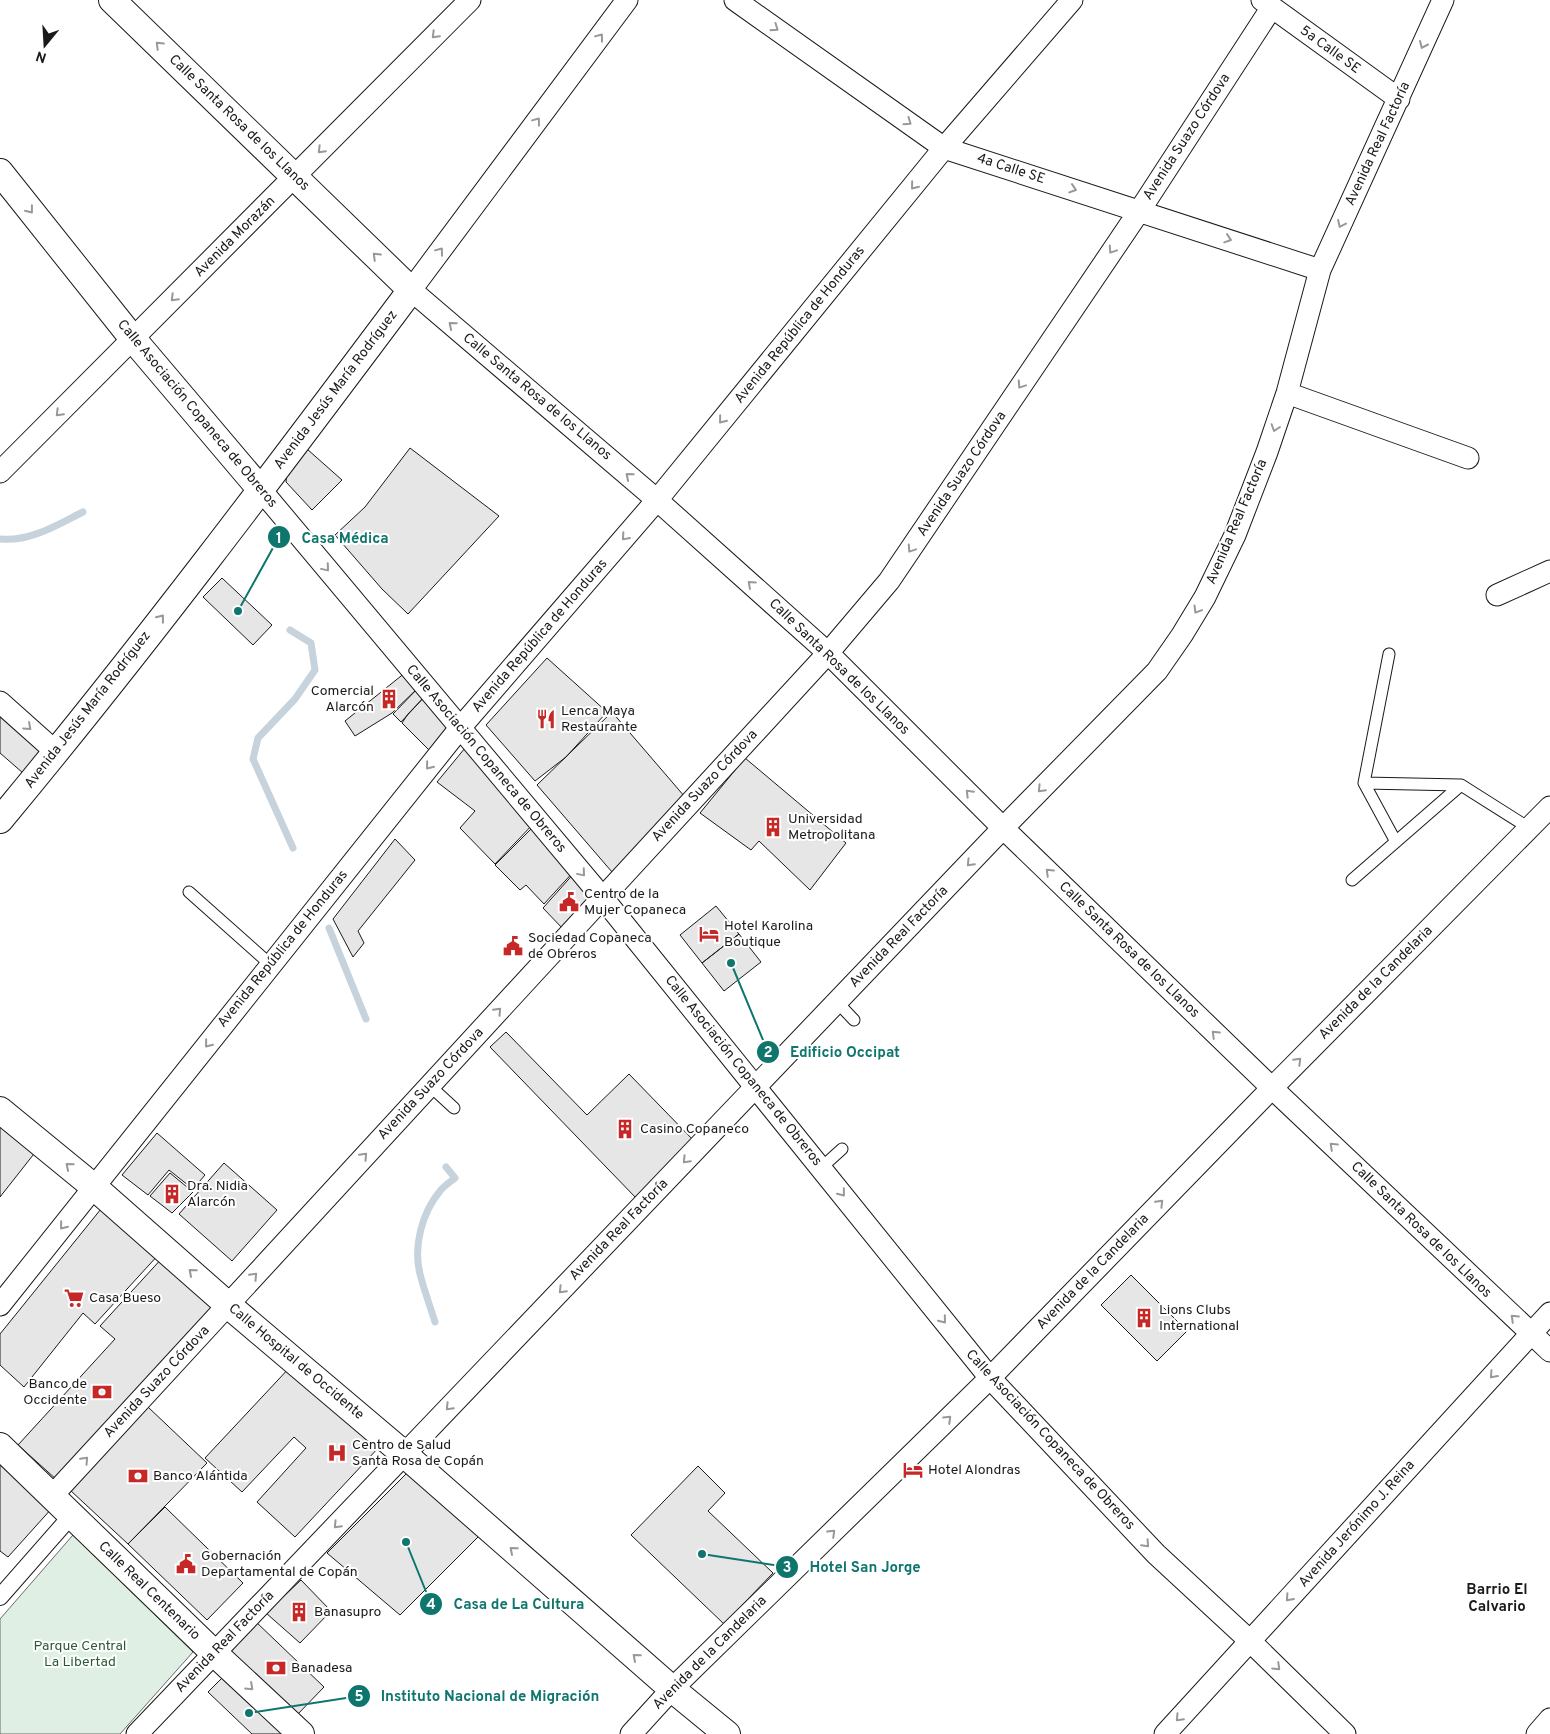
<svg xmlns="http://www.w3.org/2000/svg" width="1550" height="1734" viewBox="0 0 1550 1734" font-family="Overpass,sans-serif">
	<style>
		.green { fill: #e0efe3; stroke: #6a6a6a }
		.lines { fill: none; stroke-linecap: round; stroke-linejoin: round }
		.stream { stroke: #c6d2dc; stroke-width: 7 }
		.building { fill: #e6e6e6; stroke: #1a1a1a }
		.service-casing { stroke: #1a1a1a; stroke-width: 13 }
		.pedestrian-casing { stroke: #1a1a1a; stroke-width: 18 }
		.minor-casing { stroke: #1a1a1a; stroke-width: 23 }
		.tertiary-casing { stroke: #1a1a1a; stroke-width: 28 }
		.service { stroke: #fff; stroke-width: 11 }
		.pedestrian { stroke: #fff; stroke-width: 16 }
		.minor { stroke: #fff; stroke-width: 21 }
		.tertiary { stroke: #fff; stroke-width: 26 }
		.oneway { stroke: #989898 }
		.labels { text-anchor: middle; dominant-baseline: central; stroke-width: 4; stroke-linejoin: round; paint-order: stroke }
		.street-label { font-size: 14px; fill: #1a1a1a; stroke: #fff }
		.poi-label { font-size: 14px; fill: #1a1a1a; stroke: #fff; text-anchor: start }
		.park-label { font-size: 14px; fill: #2b5a34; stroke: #fff }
		.neighbourhood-label { font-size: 15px; font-weight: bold; fill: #1a1a1a; stroke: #fff }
		.leader { fill: none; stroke: #0f766e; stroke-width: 2 }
		.callout-dot { fill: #0f766e; stroke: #fff; stroke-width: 2 }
		.mark-label { font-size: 15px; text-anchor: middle; font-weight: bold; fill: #fff }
		.callout-label { font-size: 15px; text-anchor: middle; font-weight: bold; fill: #0f766e; stroke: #fff; stroke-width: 4; stroke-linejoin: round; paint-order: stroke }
	</style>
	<rect width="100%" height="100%" fill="#fff"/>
	<path class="green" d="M 73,1535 L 193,1652 L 120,1734 L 0,1734 L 0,1619 Z"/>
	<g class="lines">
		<path class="stream" d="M 0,539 C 30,542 57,525 83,512
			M 290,630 L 311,643 L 315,670 L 295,699 L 258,738 L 253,759 L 293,848
			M 329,928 L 366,1019
			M 435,1322 C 430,1306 424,1290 420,1274 C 413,1246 422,1213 440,1191 C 444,1186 450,1182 455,1178 L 446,1167"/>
	</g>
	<path class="building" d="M 410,448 L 499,516 L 408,614 L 382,589 L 335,535 L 365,507 Z
		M 307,449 L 342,480 L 312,510 L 286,482 L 287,471 Z
		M 222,578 L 272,625 L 253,645 L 203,597 Z
		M 547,658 L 607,712 L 566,757 L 535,781 L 486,725 Z
		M 406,672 L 420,686 L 392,713 L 355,736 L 345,721 Z
		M 420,686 L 428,693 L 401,722 L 393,714 Z
		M 428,693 L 458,729 L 435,756 L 402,723 L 408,714 Z
		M 612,712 L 685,797 L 612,872 L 537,785 Z
		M 0,716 L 42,751 L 23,773 L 0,753 Z
		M 470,742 L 536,821 L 495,864 L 460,828 L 475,811 L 437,782 Z
		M 745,758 L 846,843 L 810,890 L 759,841 L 751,850 L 700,813 Z
		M 537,823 L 576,869 L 544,904 L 526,885 L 520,890 L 495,865 Z
		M 395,839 L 415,860 L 358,931 L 364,943 L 353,957 L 333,919 Z
		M 576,871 L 596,895 L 564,930 L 543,908 Z
		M 716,906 L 739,934 L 702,963 L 680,935 Z
		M 739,934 L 761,962 L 724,991 L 702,963 Z
		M 506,1032 L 587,1115 L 629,1074 L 696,1143 L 637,1199 L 490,1047 Z
		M 0,1118 L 37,1150 L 0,1197 Z
		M 157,1133 L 205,1175 L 193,1189 L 169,1170 L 148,1195 L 122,1175 Z
		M 224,1163 L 277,1210 L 232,1261 L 179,1214 Z
		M 170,1173 L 193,1192 L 172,1213 L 150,1196 Z
		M 105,1204 L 160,1253 L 95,1324 L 83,1313 L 24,1387 L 0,1365 L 0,1334 Z
		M 164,1256 L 218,1304 L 57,1480 L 18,1445 L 115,1339 L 100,1326 Z
		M 1131,1275 L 1187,1331 L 1157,1361 L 1101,1305 Z
		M 292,1365 L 380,1446 L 295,1537 L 257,1502 L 306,1448 L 294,1437 L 242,1492 L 205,1458 Z
		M 148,1407 L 207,1463 L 128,1544 L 70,1490 Z
		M 0,1457 L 53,1507 L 8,1557 L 0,1551 Z
		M 698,1466 L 725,1493 L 708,1511 L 773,1573 L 724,1624 L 631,1535 Z
		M 413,1467 L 485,1530 L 400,1615 L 327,1553 Z
		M 165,1507 L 243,1583 L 207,1620 L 128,1544 Z
		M 301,1580 L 331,1611 L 300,1643 L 266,1613 Z
		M 254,1620 L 324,1687 L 297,1715 L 228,1650 Z
		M 227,1673 L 290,1734 L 252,1734 L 208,1692 Z"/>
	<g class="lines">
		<defs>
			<path id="service" d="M 1389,654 L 1364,783 L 1461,785 L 1529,828
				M 1364,783 L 1396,842
				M 1352,880 L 1461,785
				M 189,892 L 271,965
				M 837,1002 L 854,1020
				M 429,1085 L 454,1108
				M 821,1168 L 842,1149"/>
			<path id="pedestrian" d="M 0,1597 L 71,1516"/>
			<path id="minor" d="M 627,0 L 411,290 L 657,500 L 828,653 L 1003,828 L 1272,1088 L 1550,1351
				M 735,0 L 944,148 L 1320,270
				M 1262,0 L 1399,99
				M 1287,393 L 1468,458
				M 0,472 L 470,0
				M 261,490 L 602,897 L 990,1378 L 1156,1554 L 1250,1641 L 1345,1734
				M 1497,595 L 1550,571
				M 0,702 L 56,752
				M 0,1305 L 460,728 L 657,500 L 944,148 L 1072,0
				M 52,1496 L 828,653 L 889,581 L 1140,210 L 1272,7
				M 137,1734 L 1003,828 L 1157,671 L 1182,635 L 1205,597 L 1235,535 L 1267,452 L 1287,393 L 1320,270 L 1443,0
				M 631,1734 L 672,1689 L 990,1378 L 1272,1088 L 1550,807
				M 1165,1734 L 1550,1313
				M 1537,1734 L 1550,1719"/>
			<path id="tertiary" d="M 0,172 L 133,339 L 261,490
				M 0,820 C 143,648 277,469 411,290 L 112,0
				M 0,1110 L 94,1187 L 228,1305 L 404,1454 L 672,1689 L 727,1734
				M 0,1446 L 214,1653 L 301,1734"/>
		</defs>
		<use href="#service" class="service-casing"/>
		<use href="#pedestrian" class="pedestrian-casing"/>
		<use href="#minor" class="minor-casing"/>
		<use href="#tertiary" class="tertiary-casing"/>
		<use href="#service" class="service"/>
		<use href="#pedestrian" class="pedestrian"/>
		<use href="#minor" class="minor"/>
		<use href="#tertiary" class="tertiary"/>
	</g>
	<defs><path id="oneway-chevron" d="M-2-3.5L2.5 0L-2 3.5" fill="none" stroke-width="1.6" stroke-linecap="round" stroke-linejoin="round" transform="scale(1.25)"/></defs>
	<g class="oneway">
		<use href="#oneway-chevron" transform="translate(775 28) rotate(35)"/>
		<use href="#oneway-chevron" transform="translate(435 35) rotate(135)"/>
		<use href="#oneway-chevron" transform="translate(600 37) rotate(-53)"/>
		<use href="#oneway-chevron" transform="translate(159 45) rotate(-136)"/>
		<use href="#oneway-chevron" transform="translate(1423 45) rotate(114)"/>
		<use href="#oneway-chevron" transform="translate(537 121) rotate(-53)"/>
		<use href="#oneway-chevron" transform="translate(908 122) rotate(35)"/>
		<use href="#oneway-chevron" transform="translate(321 150) rotate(135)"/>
		<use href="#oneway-chevron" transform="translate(914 186) rotate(129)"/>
		<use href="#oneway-chevron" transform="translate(1073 189) rotate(18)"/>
		<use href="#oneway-chevron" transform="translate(30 210) rotate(52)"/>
		<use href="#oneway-chevron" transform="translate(1341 224) rotate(115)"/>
		<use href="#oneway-chevron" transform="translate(1228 239) rotate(18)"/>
		<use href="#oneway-chevron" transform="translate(1112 250) rotate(124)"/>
		<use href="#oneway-chevron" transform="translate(440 251) rotate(-53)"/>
		<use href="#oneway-chevron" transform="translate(376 256) rotate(-136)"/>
		<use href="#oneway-chevron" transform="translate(174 298) rotate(135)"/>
		<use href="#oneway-chevron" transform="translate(452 325) rotate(-140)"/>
		<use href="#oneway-chevron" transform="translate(1021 385) rotate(124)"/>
		<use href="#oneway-chevron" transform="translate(59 413) rotate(135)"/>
		<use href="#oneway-chevron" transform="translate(722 420) rotate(129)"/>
		<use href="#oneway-chevron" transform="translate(1275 428) rotate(108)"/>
		<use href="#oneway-chevron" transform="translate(629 476) rotate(-140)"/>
		<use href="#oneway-chevron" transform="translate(625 537) rotate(131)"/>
		<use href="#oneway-chevron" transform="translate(911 549) rotate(124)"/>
		<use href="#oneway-chevron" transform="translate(326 568) rotate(50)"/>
		<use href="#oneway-chevron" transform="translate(751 584) rotate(-138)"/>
		<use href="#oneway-chevron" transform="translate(1197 610) rotate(121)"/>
		<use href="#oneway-chevron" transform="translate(161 618) rotate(-52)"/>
		<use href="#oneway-chevron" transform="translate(28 727) rotate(42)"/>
		<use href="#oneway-chevron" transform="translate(429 766) rotate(129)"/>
		<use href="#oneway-chevron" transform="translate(1041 789) rotate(134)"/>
		<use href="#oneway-chevron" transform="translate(969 793) rotate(-135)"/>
		<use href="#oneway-chevron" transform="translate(970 863) rotate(134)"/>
		<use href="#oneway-chevron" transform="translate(1049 872) rotate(-136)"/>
		<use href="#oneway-chevron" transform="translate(582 873) rotate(50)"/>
		<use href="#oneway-chevron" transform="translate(498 1011) rotate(-47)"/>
		<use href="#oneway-chevron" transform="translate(1215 1034) rotate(-136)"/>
		<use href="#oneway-chevron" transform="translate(208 1044) rotate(129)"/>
		<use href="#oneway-chevron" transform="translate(1298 1061) rotate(-45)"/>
		<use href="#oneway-chevron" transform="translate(1333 1146) rotate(-136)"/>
		<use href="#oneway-chevron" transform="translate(364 1156) rotate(-47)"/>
		<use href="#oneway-chevron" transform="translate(686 1160) rotate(134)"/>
		<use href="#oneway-chevron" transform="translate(69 1166) rotate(-140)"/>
		<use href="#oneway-chevron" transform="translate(842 1193) rotate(51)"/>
		<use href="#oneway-chevron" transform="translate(1160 1203) rotate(-46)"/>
		<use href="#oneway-chevron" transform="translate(63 1226) rotate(129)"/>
		<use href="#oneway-chevron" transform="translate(192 1272) rotate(-139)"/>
		<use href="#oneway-chevron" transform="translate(254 1276) rotate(-47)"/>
		<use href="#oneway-chevron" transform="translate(562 1290) rotate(134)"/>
		<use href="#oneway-chevron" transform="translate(1514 1318) rotate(-136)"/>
		<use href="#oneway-chevron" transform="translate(943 1320) rotate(51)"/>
		<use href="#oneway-chevron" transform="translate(1493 1375) rotate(132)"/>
		<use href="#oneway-chevron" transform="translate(449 1407) rotate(134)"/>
		<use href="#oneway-chevron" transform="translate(948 1419) rotate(-44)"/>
		<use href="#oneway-chevron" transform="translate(85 1460) rotate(-47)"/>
		<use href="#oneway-chevron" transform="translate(337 1525) rotate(134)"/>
		<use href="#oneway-chevron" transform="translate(832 1533) rotate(-44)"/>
		<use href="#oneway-chevron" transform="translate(1146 1544) rotate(47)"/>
		<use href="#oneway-chevron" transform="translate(513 1550) rotate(-139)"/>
		<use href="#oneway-chevron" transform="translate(1289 1598) rotate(132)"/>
		<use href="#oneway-chevron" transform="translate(636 1657) rotate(-139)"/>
		<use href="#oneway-chevron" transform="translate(1277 1667) rotate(44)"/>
		<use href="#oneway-chevron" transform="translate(250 1687) rotate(43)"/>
		<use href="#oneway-chevron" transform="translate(1179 1718) rotate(133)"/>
	</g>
	<defs>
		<symbol id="building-bare" viewBox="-9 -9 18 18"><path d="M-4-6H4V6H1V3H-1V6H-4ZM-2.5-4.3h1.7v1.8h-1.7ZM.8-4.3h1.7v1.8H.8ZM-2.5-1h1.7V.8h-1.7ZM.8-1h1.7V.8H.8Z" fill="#c62828" stroke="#fff" stroke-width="2.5" paint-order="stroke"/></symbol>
		<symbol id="restaurant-bare" viewBox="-9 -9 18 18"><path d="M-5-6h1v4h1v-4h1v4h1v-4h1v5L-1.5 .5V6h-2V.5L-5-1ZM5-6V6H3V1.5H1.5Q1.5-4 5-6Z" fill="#c62828" stroke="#fff" stroke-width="2.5" paint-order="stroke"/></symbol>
		<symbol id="civic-bare" viewBox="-9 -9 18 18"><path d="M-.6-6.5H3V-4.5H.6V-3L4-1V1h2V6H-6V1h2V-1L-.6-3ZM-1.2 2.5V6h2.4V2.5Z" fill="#c62828" stroke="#fff" stroke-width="2.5" paint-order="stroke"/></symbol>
		<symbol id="hotel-bare" viewBox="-9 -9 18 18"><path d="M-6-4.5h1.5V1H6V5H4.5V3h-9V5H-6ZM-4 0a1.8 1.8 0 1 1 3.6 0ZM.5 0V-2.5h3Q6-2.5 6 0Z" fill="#c62828" stroke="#fff" stroke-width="2.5" paint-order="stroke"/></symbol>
		<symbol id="supermarket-bare" viewBox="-9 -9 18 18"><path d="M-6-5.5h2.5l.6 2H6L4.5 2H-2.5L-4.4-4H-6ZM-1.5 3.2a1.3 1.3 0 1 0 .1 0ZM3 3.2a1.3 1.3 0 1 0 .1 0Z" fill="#c62828" stroke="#fff" stroke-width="2.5" paint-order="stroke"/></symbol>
		<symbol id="bank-bare" viewBox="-9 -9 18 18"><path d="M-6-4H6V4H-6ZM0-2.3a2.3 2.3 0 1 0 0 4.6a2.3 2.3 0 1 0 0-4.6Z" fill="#c62828" stroke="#fff" stroke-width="2.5" paint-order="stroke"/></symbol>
		<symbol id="hospital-bare" viewBox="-9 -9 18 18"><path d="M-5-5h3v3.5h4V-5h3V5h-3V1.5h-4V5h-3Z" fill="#c62828" stroke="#fff" stroke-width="2.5" paint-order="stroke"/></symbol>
	</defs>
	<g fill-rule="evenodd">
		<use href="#building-bare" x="375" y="685" width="28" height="28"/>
		<use href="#restaurant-bare" x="532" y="705" width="28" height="28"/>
		<use href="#building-bare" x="759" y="813" width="28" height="28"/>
		<use href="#civic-bare" x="555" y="888" width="28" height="28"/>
		<use href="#hotel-bare" x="695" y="920" width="28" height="28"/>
		<use href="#civic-bare" x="499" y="932" width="28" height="28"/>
		<use href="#building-bare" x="611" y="1115" width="28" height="28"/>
		<use href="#building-bare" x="158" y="1180" width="28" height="28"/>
		<use href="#supermarket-bare" x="60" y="1284" width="28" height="28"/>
		<use href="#building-bare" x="1130" y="1304" width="28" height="28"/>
		<use href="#bank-bare" x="88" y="1378" width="28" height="28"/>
		<use href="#hospital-bare" x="323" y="1439" width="28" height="28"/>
		<use href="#hotel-bare" x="899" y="1456" width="28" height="28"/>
		<use href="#bank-bare" x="124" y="1462" width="28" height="28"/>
		<use href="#civic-bare" x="172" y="1550" width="28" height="28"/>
		<use href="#building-bare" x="285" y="1598" width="28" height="28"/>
		<use href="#bank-bare" x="262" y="1654" width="28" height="28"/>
	</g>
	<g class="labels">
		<g class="street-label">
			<text transform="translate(1330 50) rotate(36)">5a Calle SE</text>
			<text transform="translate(239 123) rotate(44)">Calle Santa Rosa de los Llanos</text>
			<text transform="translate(1187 137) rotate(-57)">Avenida Suazo Córdova</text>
			<text transform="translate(1378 144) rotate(-65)">Avenida Real Factoría</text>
			<text transform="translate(1011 169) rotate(18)">4a Calle SE</text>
			<text transform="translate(235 237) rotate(-45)">Avenida Morazán</text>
			<text transform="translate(800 325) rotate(-51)">Avenida República de Honduras</text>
			<text transform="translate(336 390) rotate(-53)">Avenida Jesús María Rodríguez</text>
			<text transform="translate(537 397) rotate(40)">Calle Santa Rosa de los Llanos</text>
			<text transform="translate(197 414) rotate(50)">Calle Asociación Copaneca de Obreros</text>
			<text transform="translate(962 474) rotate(-56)">Avenida Suazo Córdova</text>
			<text transform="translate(1237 522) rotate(-67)">Avenida Real Factoría</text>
			<text transform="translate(540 636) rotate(-49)">Avenida República de Honduras</text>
			<text transform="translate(839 667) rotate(44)">Calle Santa Rosa de los Llanos</text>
			<text transform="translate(88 710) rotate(-52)">Avenida Jesús María Rodríguez</text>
			<text transform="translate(486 759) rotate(50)">Calle Asociación Copaneca de Obreros</text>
			<text transform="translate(705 786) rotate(-47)">Avenida Suazo Córdova</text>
			<text transform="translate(899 937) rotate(-46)">Avenida Real Factoría</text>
			<text transform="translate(283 949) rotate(-51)">Avenida República de Honduras</text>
			<text transform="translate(1129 950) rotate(44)">Calle Santa Rosa de los Llanos</text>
			<text transform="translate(1376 983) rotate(-45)">Avenida de la Candelaria</text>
			<text transform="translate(743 1071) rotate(51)">Calle Asociación Copaneca de Obreros</text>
			<text transform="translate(431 1084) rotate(-47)">Avenida Suazo Córdova</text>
			<text transform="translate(619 1230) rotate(-46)">Avenida Real Factoría</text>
			<text transform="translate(1421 1230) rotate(44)">Calle Santa Rosa de los Llanos</text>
			<text transform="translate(1093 1272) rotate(-46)">Avenida de la Candelaria</text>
			<text transform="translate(296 1362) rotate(40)">Calle Hospital de Occidente</text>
			<text transform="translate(157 1382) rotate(-47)">Avenida Suazo Córdova</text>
			<text transform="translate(1050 1440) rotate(47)">Calle Asociación Copaneca de Obreros</text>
			<text transform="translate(1357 1524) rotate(-48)">Avenida Jerónimo J. Reina</text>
			<text transform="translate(149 1591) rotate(44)">Calle Real Centenario</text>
			<text transform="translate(225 1642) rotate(-46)">Avenida Real Factoría</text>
			<text transform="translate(710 1653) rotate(-45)">Avenida de la Candelaria</text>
		</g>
		<g class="poi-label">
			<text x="374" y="691" text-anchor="end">Comercial<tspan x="374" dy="16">Alarcón</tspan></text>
			<text x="561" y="711">Lenca Maya<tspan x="561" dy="16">Restaurante</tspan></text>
			<text x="788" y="819">Universidad<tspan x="788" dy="16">Metropolitana</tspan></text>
			<text x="584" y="894">Centro de la<tspan x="584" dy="16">Mujer Copaneca</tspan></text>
			<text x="724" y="926">Hotel Karolina<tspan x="724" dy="16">Boutique</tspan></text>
			<text x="528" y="938">Sociedad Copaneca<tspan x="528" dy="16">de Obreros</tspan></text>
			<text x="640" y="1129">Casino Copaneco</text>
			<text x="187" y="1186">Dra. Nidia<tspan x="187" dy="16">Alarcón</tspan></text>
			<text x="89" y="1298">Casa Bueso</text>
			<text x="1159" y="1310">Lions Clubs<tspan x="1159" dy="16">International</tspan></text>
			<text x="87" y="1384" text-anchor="end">Banco de<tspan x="87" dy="16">Occidente</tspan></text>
			<text x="352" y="1445">Centro de Salud<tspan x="352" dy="16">Santa Rosa de Copán</tspan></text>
			<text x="928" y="1470">Hotel Alondras</text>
			<text x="153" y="1476">Banco Alántida</text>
			<text x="201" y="1556">Gobernación<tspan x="201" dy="16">Departamental de Copán</tspan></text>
			<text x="314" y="1612">Banasupro</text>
			<text x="291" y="1668">Banadesa</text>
		</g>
		<g class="park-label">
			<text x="80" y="1646">Parque Central<tspan x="80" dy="16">La Libertad</tspan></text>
		</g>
		<g class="neighbourhood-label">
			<text x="1497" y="1590">Barrio El<tspan x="1497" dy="17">Calvario</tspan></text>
		</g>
	</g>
	<path class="leader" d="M238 611L279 537M731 963L768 1052M702 1554L787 1567M406 1542L431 1604M249 1713L359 1696"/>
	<g class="callout-dot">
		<circle cx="238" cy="611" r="5"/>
		<circle cx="731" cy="963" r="5"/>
		<circle cx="702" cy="1554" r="5"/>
		<circle cx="406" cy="1542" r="5"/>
		<circle cx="249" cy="1713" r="5"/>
		<circle cx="279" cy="537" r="12"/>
		<circle cx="768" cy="1052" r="12"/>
		<circle cx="787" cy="1567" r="12"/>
		<circle cx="431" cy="1604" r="12"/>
		<circle cx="359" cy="1696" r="12"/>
	</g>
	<g class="mark-label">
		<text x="279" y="543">1</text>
		<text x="768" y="1057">2</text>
		<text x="787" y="1572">3</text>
		<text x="431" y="1609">4</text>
		<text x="359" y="1701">5</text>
	</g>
	<g class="callout-label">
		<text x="345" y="543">Casa Médica</text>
		<text x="845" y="1057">Edificio Occipat</text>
		<text x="865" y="1572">Hotel San Jorge</text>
		<text x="519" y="1609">Casa de La Cultura</text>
		<text x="490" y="1701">Instituto Nacional de Migración</text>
	</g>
	<g transform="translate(45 45) rotate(198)" stroke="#ffffff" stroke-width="4" paint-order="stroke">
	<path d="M0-4L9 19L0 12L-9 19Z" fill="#1a1a1a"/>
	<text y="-8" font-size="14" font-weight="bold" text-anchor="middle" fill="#1a1a1a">N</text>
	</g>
</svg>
